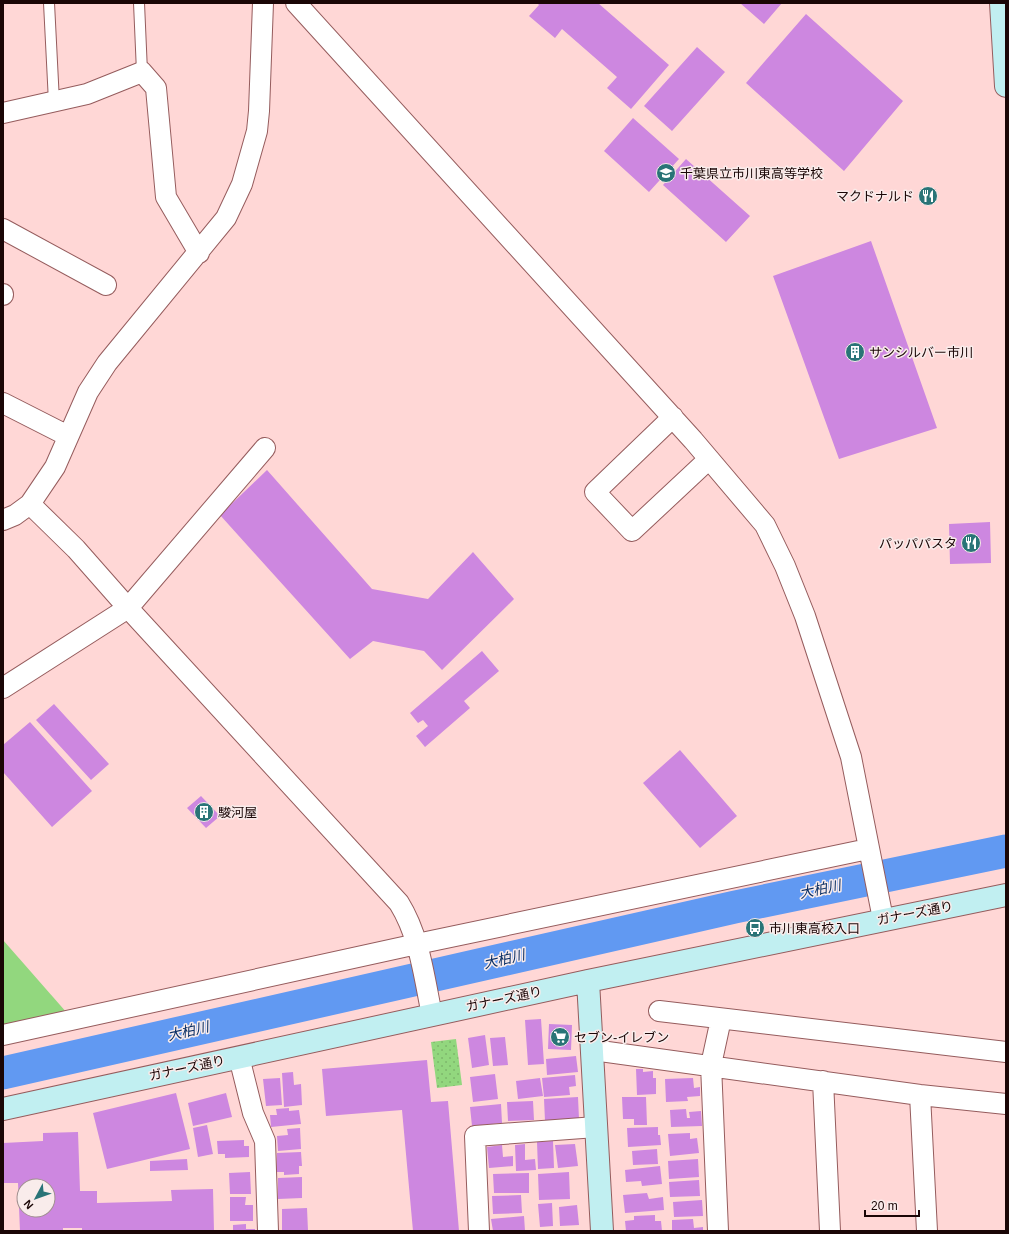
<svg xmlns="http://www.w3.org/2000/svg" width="1009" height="1234" viewBox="0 0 1009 1234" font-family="Arial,'Noto Sans JP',sans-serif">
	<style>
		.grass { fill: #92d77e }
		.park { fill: url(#park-dots) }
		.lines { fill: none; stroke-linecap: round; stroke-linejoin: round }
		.river { stroke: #6199f2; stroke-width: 33 }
		.building { fill: #cd87e0; fill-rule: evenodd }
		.lane-casing { stroke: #955c5d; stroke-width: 12 }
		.street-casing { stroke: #955c5d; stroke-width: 22 }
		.secondary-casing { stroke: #955c5d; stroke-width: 24 }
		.lane { stroke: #fff; stroke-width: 10 }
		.street { stroke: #fff; stroke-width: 20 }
		.secondary { stroke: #c1eff1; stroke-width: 22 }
		.labels { text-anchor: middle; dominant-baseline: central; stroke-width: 3; stroke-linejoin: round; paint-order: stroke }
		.poi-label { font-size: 13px; fill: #1a0606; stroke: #f9eceb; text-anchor: start }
		.street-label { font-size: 13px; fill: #1a0606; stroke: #f9eceb }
		.water-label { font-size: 14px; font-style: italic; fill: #0a2f65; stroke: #f9eceb }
	</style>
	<defs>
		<pattern id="park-dots" width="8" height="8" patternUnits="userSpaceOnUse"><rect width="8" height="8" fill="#92d77e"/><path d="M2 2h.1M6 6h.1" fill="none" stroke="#7db76b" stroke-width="1.8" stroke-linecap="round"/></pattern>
	</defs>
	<rect width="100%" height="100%" fill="#ffd7d6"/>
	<path class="grass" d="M 3,940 L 67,1013 L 3,1030 Z"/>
	<path class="park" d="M 456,1039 L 462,1085 L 437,1088 L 431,1042 Z"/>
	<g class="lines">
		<path class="river" d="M 3,1073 L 735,907 L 1006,851"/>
	</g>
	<path class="building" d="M 537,3 L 598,3 L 669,65 L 631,109 L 607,88 L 617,77 L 562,29 L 555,38 L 529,16 L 539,5 Z
		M 740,3 L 782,3 L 764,24 Z
		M 806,14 L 903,101 L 844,171 L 746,83 Z
		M 697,47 L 725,72 L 672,131 L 644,106 Z
		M 633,118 L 679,159 L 649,192 L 604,151 Z
		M 686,159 L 750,216 L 726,242 L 663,185 Z
		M 871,241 L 937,428 L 839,459 L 773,276 Z
		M 267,470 L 372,589 L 428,599 L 473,552 L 514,599 L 442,670 L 424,651 L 373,641 L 350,659 L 220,515 Z
		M 990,522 L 991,563 L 950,564 L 949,524 Z
		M 482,651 L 499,671 L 464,701 L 470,708 L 425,747 L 416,736 L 428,726 L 423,720 L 418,723 L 410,713 Z
		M 54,704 L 109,764 L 91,780 L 36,720 Z
		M 30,722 L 92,791 L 52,827 L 3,772 L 3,745 Z
		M 680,750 L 737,816 L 700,848 L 643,783 Z
		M 201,796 L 220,816 L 206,828 L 187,808 Z
		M 541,1019 L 544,1064 L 528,1065 L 525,1020 Z
		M 549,1024 L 572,1025 L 571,1050 L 548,1049 Z
		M 485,1035 L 489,1065 L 472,1068 L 468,1038 Z
		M 505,1037 L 508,1065 L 493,1066 L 490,1038 Z
		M 576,1056 L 578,1072 L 547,1075 L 546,1059 Z
		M 427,1060 L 431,1102 L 448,1101 L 459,1231 L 413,1231 L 402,1110 L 326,1116 L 322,1069 Z
		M 636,1069 L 643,1069 L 643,1072 L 653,1071 L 653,1078 L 656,1078 L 656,1094 L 637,1095 Z
		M 293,1072 L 294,1085 L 301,1084 L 302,1105 L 284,1107 L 282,1073 Z
		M 495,1074 L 498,1099 L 473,1102 L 470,1077 Z
		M 575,1075 L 576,1086 L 569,1087 L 570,1095 L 544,1097 L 542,1078 Z
		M 280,1078 L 282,1105 L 266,1106 L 263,1079 Z
		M 540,1078 L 543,1096 L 518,1099 L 516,1081 Z
		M 693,1078 L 694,1088 L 700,1087 L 700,1096 L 687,1097 L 688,1101 L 666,1102 L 665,1079 Z
		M 176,1093 L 190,1149 L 107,1169 L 93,1113 Z
		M 226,1093 L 232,1117 L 193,1126 L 188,1103 Z
		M 578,1097 L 579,1119 L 545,1121 L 544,1099 Z
		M 622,1097 L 646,1097 L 647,1125 L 634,1125 L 634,1119 L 623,1119 Z
		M 533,1101 L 534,1120 L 508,1121 L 507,1102 Z
		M 501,1104 L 502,1123 L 472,1126 L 470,1107 Z
		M 289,1108 L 289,1111 L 299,1110 L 301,1124 L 271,1127 L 270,1115 L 277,1115 L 276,1109 Z
		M 686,1109 L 687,1118 L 690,1118 L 689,1112 L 701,1111 L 702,1126 L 671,1127 L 670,1110 Z
		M 207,1125 L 213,1154 L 198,1157 L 193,1128 Z
		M 658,1127 L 658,1135 L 660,1135 L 661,1145 L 628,1147 L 627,1128 Z
		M 300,1128 L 301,1149 L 278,1151 L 277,1136 L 288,1135 L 287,1129 Z
		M 78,1132 L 80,1191 L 97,1191 L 97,1203 L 172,1201 L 171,1190 L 213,1189 L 214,1231 L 82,1231 L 82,1228 L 63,1228 L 63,1231 L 20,1231 L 18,1183 L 3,1183 L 3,1143 L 43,1141 L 43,1133 ZM 24,1186 L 48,1186 L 48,1210 L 24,1210 Z
		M 690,1133 L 690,1139 L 697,1138 L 699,1153 L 670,1156 L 668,1134 Z
		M 244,1140 L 244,1146 L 249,1146 L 249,1157 L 225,1158 L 225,1154 L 218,1154 L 217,1141 Z
		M 553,1141 L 554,1168 L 538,1169 L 537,1142 Z
		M 525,1144 L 525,1160 L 535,1159 L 536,1170 L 516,1171 L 515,1145 Z
		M 575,1144 L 578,1166 L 558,1168 L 555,1145 Z
		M 502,1145 L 503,1157 L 513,1156 L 513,1166 L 489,1168 L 487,1147 Z
		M 657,1149 L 658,1164 L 633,1165 L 632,1151 Z
		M 301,1152 L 302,1166 L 299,1166 L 299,1174 L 284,1175 L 284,1172 L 276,1172 L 277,1153 Z
		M 187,1159 L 188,1170 L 150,1171 L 150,1161 Z
		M 698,1159 L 699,1177 L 669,1179 L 668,1161 Z
		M 660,1166 L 662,1184 L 642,1186 L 641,1181 L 626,1182 L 625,1170 Z
		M 250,1172 L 251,1194 L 230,1194 L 229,1173 Z
		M 569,1172 L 570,1199 L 539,1200 L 538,1174 Z
		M 529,1173 L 529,1193 L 494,1193 L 493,1174 Z
		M 302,1177 L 302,1198 L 278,1199 L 278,1178 Z
		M 699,1180 L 700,1196 L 670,1197 L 669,1182 Z
		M 647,1193 L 649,1199 L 663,1197 L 664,1210 L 625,1213 L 623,1195 Z
		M 521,1195 L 522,1213 L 493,1214 L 492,1196 Z
		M 230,1197 L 246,1197 L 245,1205 L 253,1205 L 253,1221 L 230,1221 Z
		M 702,1200 L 703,1216 L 674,1217 L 673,1202 Z
		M 552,1203 L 553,1226 L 540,1227 L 538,1204 Z
		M 577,1205 L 579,1225 L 560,1226 L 559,1207 Z
		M 307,1208 L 308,1231 L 282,1231 L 282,1209 Z
		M 655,1215 L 655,1221 L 661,1221 L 662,1231 L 626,1231 L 625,1221 L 634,1220 L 634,1216 Z
		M 524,1216 L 525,1231 L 493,1231 L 491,1219 Z
		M 693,1219 L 694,1228 L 703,1227 L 703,1231 L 672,1231 L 672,1220 Z
		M 246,1224 L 246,1229 L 255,1229 L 255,1231 L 233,1231 L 233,1225 Z"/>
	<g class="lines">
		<defs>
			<path id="lane" d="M 49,3 L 54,102
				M 139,3 L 142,72"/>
			<path id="street" d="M 296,3 L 693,440 L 765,525 L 785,566 L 805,616 L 851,757 L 883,919
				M 3,113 L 87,94 L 142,72 L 156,88 L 166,197 L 199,253
				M 3,229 L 106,285
				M 3,294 L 3,295
				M 3,403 L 68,436
				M 673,417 L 595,492 L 632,531 L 709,459
				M 30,504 L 76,549 L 128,608 L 399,903 C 420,937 424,977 432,1015
				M 3,520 L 15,515 L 30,504 L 55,467 L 88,392 L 107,363 L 226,218 L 242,184 L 257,131 L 259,111 L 263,3
				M 3,688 L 128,608 L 265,448
				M 659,1011 L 1006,1052
				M 3,1035 L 417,944 L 868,849
				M 593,1050 L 920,1095 L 1006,1104
				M 239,1057 L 253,1113 L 265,1141 L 268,1231
				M 823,1081 L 830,1231
				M 920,1095 L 927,1231
				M 479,1231 L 475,1136 L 596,1127
				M 718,1231 L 711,1065 L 721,1019"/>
			<path id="secondary" d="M 1001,3 L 1006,86
				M 588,981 L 602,1231
				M 3,1109 L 588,981 L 1006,895"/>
		</defs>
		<use href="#lane" class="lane-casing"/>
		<use href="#street" class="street-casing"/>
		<use href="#secondary" class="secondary-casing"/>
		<use href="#lane" class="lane"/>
		<use href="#street" class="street"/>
		<use href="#secondary" class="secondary"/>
	</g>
	<defs>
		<symbol id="school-disc" viewBox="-11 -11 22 22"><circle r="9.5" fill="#297477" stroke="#f9eceb"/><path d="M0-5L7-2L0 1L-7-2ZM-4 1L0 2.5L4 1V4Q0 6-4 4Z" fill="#fff"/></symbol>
		<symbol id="restaurant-disc" viewBox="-11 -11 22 22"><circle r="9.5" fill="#297477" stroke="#f9eceb"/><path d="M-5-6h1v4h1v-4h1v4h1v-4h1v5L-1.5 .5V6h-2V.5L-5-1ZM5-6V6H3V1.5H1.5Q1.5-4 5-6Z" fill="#fff"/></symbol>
		<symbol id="building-disc" viewBox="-11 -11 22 22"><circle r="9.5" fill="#297477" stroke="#f9eceb"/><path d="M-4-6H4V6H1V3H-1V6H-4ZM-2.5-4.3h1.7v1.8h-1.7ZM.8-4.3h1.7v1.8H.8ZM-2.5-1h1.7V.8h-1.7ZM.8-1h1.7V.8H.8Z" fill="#fff"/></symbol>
		<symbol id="bus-disc" viewBox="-11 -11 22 22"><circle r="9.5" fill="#297477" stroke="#f9eceb"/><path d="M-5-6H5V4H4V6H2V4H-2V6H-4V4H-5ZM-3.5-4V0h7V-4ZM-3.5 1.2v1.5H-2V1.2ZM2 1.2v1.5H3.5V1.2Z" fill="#fff"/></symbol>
		<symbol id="supermarket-disc" viewBox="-11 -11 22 22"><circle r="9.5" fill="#297477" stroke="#f9eceb"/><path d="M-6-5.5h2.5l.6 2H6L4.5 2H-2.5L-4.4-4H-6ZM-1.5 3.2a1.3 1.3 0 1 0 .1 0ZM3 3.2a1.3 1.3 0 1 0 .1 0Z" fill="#fff"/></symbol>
	</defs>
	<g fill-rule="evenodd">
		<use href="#school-disc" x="655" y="162" width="22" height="22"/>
		<use href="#restaurant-disc" x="917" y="185" width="22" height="22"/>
		<use href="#building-disc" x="844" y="341" width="22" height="22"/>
		<use href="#restaurant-disc" x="960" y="532" width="22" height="22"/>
		<use href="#building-disc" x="193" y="801" width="22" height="22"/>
		<use href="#bus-disc" x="744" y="917" width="22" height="22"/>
		<use href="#supermarket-disc" x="549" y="1026" width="22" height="22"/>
	</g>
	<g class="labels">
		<g class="poi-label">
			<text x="680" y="173">千葉県立市川東高等学校</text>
			<text x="914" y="196" text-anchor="end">マクドナルド</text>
			<text x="869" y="352">サンシルバー市川</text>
			<text x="957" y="543" text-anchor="end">パッパパスタ</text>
			<text x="218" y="812">駿河屋</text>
			<text x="769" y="928">市川東高校入口</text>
			<text x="574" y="1037">セブン-イレブン</text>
		</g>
		<g class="street-label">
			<text transform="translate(915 913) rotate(-11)">ガナーズ通り</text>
			<text transform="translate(504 999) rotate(-12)">ガナーズ通り</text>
			<text transform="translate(187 1068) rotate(-12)">ガナーズ通り</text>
		</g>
		<g class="water-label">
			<text transform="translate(820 889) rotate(-12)">大柏川</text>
			<text transform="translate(504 959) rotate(-13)">大柏川</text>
			<text transform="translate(188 1031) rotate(-13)">大柏川</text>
		</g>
	</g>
	<rect width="1009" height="1234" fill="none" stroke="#1a0606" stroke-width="8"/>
	<g transform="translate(36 1198) rotate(229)"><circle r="19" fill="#f9eceb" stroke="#a0908f"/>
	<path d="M0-3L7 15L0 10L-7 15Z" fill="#297477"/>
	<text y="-6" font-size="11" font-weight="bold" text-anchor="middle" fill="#1a0606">N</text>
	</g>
	<path d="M865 1210v6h54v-6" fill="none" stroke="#1a0606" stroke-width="2"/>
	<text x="871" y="1210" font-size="12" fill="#1a0606" stroke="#f9eceb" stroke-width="3" paint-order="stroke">20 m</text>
</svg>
